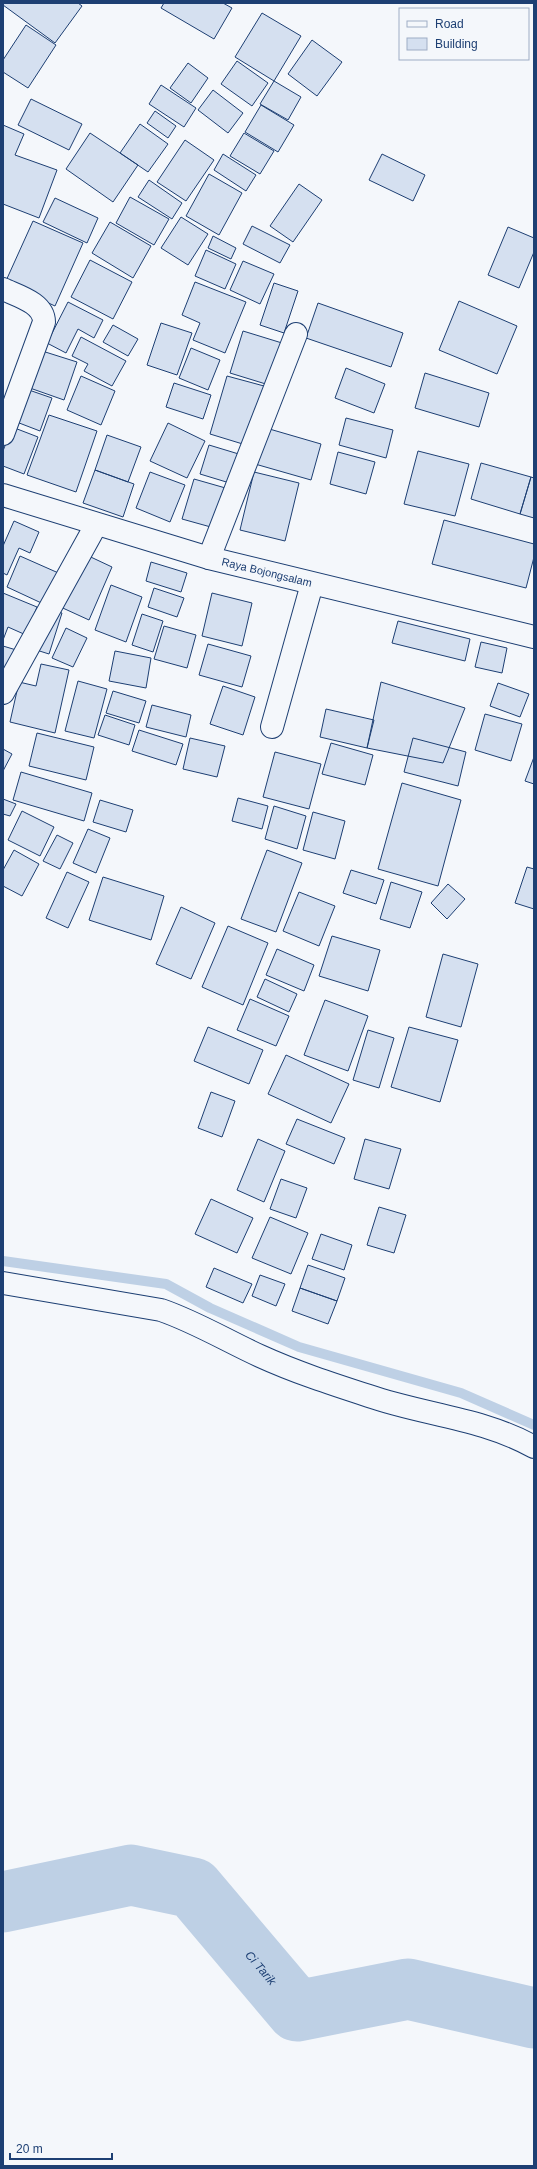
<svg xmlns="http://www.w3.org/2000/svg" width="537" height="2169" viewBox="0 0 537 2169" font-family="Helvetica,sans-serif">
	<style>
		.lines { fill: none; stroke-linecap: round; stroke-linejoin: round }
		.stream { stroke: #bed0e5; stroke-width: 10 }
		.river { stroke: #bed0e5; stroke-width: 61 }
		.building { fill: #d5e0f0; stroke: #1d3f73 }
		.minor-casing { stroke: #1d3f73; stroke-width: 24 }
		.secondary-casing { stroke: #1d3f73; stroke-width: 24 }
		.minor { stroke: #f4f7fb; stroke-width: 22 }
		.secondary { stroke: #f4f7fb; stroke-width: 22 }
		.labels { text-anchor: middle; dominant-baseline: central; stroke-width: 3; stroke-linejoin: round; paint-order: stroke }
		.street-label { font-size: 11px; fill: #1d3f73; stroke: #f4f7fb }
		.water-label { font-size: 12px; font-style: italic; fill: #1d3f73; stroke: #f4f7fb }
	</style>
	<rect width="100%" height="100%" fill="#f4f7fb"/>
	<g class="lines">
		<path class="stream" d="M 3,1261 L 166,1284 L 210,1308 L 299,1347 L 461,1393 L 534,1425"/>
		<path class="river" id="s1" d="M 3,1902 L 131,1875 L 193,1888 L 297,2011 L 408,1989 L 534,2018"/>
	</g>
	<path class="building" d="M 3,3 L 78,3 L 82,6 L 55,43 L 3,5 Z
		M 164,3 L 223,3 L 232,8 L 214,39 L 161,8 Z
		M 262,13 L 301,36 L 274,81 L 235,57 Z
		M 26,25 L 56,45 L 28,88 L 3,72 L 3,60 Z
		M 312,40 L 342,62 L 317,96 L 288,74 Z
		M 237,61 L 268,83 L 252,106 L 221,84 Z
		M 188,63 L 208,78 L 191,103 L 170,88 Z
		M 274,81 L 301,97 L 288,120 L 260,104 Z
		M 161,85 L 196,108 L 184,127 L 149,104 Z
		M 213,90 L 243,113 L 228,133 L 198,110 Z
		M 31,99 L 82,124 L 69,150 L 18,125 Z
		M 261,105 L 294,125 L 278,152 L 245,132 Z
		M 155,111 L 176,126 L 168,138 L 147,123 Z
		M 140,124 L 168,144 L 148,172 L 120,153 Z
		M 3,125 L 24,134 L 15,155 L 57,170 L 39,218 L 3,204 Z
		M 90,133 L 138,165 L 113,202 L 66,169 Z
		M 244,133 L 274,151 L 260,174 L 230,156 Z
		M 185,140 L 214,160 L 186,201 L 157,182 Z
		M 223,154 L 256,175 L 246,191 L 214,170 Z
		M 382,154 L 425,175 L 413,201 L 369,180 Z
		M 209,174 L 242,193 L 219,235 L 186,216 Z
		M 149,180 L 182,203 L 172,219 L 138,197 Z
		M 299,184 L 322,200 L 293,242 L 270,226 Z
		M 130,197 L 169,219 L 154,245 L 116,223 Z
		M 55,198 L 98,218 L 87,243 L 43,222 Z
		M 181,217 L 208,234 L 188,265 L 161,248 Z
		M 33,221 L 83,243 L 55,306 L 5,283 Z
		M 110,222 L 151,246 L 133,278 L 92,253 Z
		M 252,226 L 290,245 L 280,263 L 243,244 Z
		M 508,227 L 534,238 L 534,252 L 519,288 L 488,275 Z
		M 213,236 L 236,248 L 231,259 L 208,248 Z
		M 206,250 L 236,264 L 225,289 L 195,276 Z
		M 90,260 L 132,282 L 113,319 L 71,297 Z
		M 243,261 L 274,274 L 260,304 L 230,290 Z
		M 195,282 L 246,302 L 225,353 L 193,340 L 200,323 L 182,315 Z
		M 274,283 L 298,291 L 284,333 L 260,325 Z
		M 459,301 L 517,326 L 497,374 L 439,350 Z
		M 68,302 L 103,320 L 94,338 L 78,329 L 66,353 L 47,343 Z
		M 318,303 L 403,333 L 391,367 L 306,338 Z
		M 161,323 L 192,333 L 177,375 L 147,365 Z
		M 113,325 L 138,339 L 128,356 L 103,342 Z
		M 243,331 L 282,343 L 269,385 L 230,373 Z
		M 81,337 L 126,361 L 112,386 L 84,371 L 88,364 L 72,356 Z
		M 191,348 L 220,360 L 208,390 L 179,378 Z
		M 39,350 L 77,362 L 64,400 L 27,387 Z
		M 346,368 L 385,384 L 374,413 L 335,398 Z
		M 425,373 L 489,393 L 479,427 L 415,408 Z
		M 81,376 L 115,391 L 101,425 L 67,410 Z
		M 227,376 L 264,386 L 246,445 L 210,434 Z
		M 174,383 L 211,395 L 203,419 L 166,407 Z
		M 26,389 L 52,398 L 40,431 L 14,421 Z
		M 49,415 L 97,431 L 76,492 L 27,475 Z
		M 346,418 L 393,430 L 386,458 L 339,445 Z
		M 168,423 L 205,441 L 187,478 L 150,461 Z
		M 12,427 L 38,437 L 24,474 L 3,466 L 3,451 Z
		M 266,428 L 321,444 L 311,480 L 255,464 Z
		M 107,435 L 141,447 L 128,482 L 95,470 Z
		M 209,445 L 242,455 L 233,484 L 200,474 Z
		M 418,451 L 469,464 L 455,516 L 404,504 Z
		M 338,452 L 375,462 L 366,494 L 330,484 Z
		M 481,463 L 531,477 L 520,514 L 471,499 Z
		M 95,470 L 134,484 L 123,517 L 83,503 Z
		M 150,472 L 185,485 L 170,522 L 136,508 Z
		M 254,472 L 299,483 L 285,541 L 240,530 Z
		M 531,477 L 534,478 L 534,518 L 520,514 Z
		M 194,479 L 229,489 L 218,529 L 182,519 Z
		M 444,520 L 534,544 L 534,557 L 526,588 L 432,564 Z
		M 14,521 L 39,532 L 30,553 L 19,548 L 7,575 L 3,573 L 3,546 Z
		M 78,551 L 112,567 L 89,620 L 54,604 Z
		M 20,556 L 63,575 L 50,607 L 7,587 Z
		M 151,562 L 187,573 L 181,592 L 146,581 Z
		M 111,585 L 142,597 L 126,642 L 95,630 Z
		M 154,588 L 184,598 L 177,617 L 148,607 Z
		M 3,593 L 37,607 L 26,635 L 8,627 L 3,640 Z
		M 212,593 L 252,603 L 242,646 L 202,636 Z
		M 45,607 L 62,613 L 49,654 L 30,648 Z
		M 142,614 L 163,621 L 153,652 L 132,645 Z
		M 398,621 L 470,639 L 465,661 L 392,643 Z
		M 164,626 L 196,635 L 187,668 L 154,659 Z
		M 66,628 L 87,638 L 73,667 L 52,658 Z
		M 481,642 L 507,648 L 502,673 L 475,667 Z
		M 208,644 L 251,656 L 242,687 L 199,675 Z
		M 3,646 L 23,652 L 3,671 Z
		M 115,651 L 151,658 L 146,688 L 109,681 Z
		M 41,664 L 69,670 L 55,733 L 10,722 L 19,682 L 36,686 Z
		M 78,681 L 107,689 L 94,738 L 65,731 Z
		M 381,682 L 465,708 L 443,763 L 367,748 Z
		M 498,683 L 529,694 L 520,717 L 490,706 Z
		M 223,686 L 255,697 L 243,735 L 210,724 Z
		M 113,691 L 146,701 L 139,723 L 106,713 Z
		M 152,705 L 191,715 L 186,737 L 146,727 Z
		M 326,709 L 374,720 L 367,748 L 320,737 Z
		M 485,714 L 522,724 L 511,761 L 475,750 Z
		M 105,715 L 135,725 L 129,745 L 98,735 Z
		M 139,730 L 183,744 L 176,765 L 132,751 Z
		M 37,733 L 94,747 L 86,780 L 29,766 Z
		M 190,738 L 225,746 L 217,777 L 183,769 Z
		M 413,738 L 466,752 L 458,786 L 404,772 Z
		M 331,743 L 373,755 L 365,785 L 322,774 Z
		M 3,749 L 12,754 L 3,771 Z
		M 275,752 L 321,764 L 309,809 L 263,797 Z
		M 534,757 L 534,784 L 525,781 Z
		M 21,772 L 92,793 L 84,821 L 13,800 Z
		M 402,783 L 461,800 L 438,886 L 378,869 Z
		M 238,798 L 268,806 L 262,829 L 232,821 Z
		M 3,799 L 16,804 L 10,816 L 3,814 Z
		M 100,800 L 133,810 L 126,832 L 93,822 Z
		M 274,806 L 306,816 L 297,849 L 265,839 Z
		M 22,811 L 54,827 L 40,856 L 8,840 Z
		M 313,812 L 345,821 L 335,859 L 303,850 Z
		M 88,829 L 110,838 L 96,873 L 73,863 Z
		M 57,835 L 73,843 L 60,869 L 43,861 Z
		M 14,850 L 39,864 L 22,896 L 3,886 L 3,870 Z
		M 267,850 L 302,863 L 276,932 L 241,919 Z
		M 527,867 L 534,869 L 534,909 L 515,903 Z
		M 351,870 L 384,880 L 376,904 L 343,893 Z
		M 67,872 L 89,882 L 68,928 L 46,918 Z
		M 103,877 L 164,896 L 151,940 L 89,920 Z
		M 391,882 L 422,892 L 410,928 L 380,919 Z
		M 448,884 L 465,899 L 447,919 L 431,903 Z
		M 299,892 L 335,906 L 319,946 L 283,931 Z
		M 181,907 L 215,923 L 191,979 L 156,964 Z
		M 228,926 L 268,943 L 243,1005 L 202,987 Z
		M 332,936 L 380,950 L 368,991 L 319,976 Z
		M 277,949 L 314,965 L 304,991 L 266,975 Z
		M 443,954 L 478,964 L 461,1027 L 426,1017 Z
		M 265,979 L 297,994 L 289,1012 L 257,997 Z
		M 250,999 L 289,1016 L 276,1046 L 237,1030 Z
		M 325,1000 L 368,1016 L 348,1071 L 304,1055 Z
		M 208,1027 L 263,1050 L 249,1084 L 194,1061 Z
		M 409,1027 L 458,1040 L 440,1102 L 391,1087 Z
		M 368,1030 L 394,1038 L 379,1088 L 353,1080 Z
		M 286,1055 L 349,1084 L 331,1123 L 268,1094 Z
		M 211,1092 L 235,1101 L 222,1137 L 198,1128 Z
		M 297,1119 L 345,1138 L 334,1164 L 286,1144 Z
		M 258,1139 L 285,1151 L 264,1202 L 237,1190 Z
		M 365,1139 L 401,1149 L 389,1189 L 354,1179 Z
		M 281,1179 L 307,1188 L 296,1218 L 270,1209 Z
		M 211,1199 L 253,1218 L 237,1253 L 195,1234 Z
		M 379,1207 L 406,1215 L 394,1253 L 367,1245 Z
		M 270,1217 L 308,1233 L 291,1274 L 252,1258 Z
		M 321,1234 L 352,1245 L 344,1270 L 312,1259 Z
		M 308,1265 L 345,1278 L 337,1301 L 300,1288 Z
		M 214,1268 L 252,1284 L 243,1303 L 206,1287 Z
		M 260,1275 L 285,1284 L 276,1306 L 252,1296 Z
		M 300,1288 L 337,1301 L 328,1324 L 292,1311 Z"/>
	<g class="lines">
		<defs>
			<path id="minor" d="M 3,289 C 18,296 44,303 44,322 L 3,434
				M 209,558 L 296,334
				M 3,693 L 96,525
				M 272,727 L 312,584
				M 3,1283 L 161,1310 C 196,1322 227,1341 260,1356 C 295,1372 332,1384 369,1396 C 424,1415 482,1418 534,1447"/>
			<g id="secondary">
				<path id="s2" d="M 3,495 L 209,558 L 534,637"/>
			</g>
		</defs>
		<use href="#minor" class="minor-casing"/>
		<use href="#secondary" class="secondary-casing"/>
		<use href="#minor" class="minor"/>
		<use href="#secondary" class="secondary"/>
	</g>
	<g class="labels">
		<g class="street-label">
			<text stroke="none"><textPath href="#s2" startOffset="275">Raya Bojongsalam</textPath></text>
		</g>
		<g class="water-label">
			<text stroke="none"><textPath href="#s1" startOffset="299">Ci Tarik</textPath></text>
		</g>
	</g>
	<rect width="537" height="2169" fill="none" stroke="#1d3f73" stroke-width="8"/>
	<rect x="399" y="8" width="130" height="52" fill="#f4f7fb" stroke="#9eadc5"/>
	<rect x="407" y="21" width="20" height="6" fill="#f4f7fb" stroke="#9eadc5"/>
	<text x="435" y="28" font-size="12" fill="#1d3f73">Road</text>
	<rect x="407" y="38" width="20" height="12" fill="#d5e0f0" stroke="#9eadc5"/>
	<text x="435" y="48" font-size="12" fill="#1d3f73">Building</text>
	<path d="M10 2153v6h102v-6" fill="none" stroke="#1d3f73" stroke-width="2"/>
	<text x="16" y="2153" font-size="12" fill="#1d3f73" stroke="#f4f7fb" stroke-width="3" paint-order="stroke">20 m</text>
</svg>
